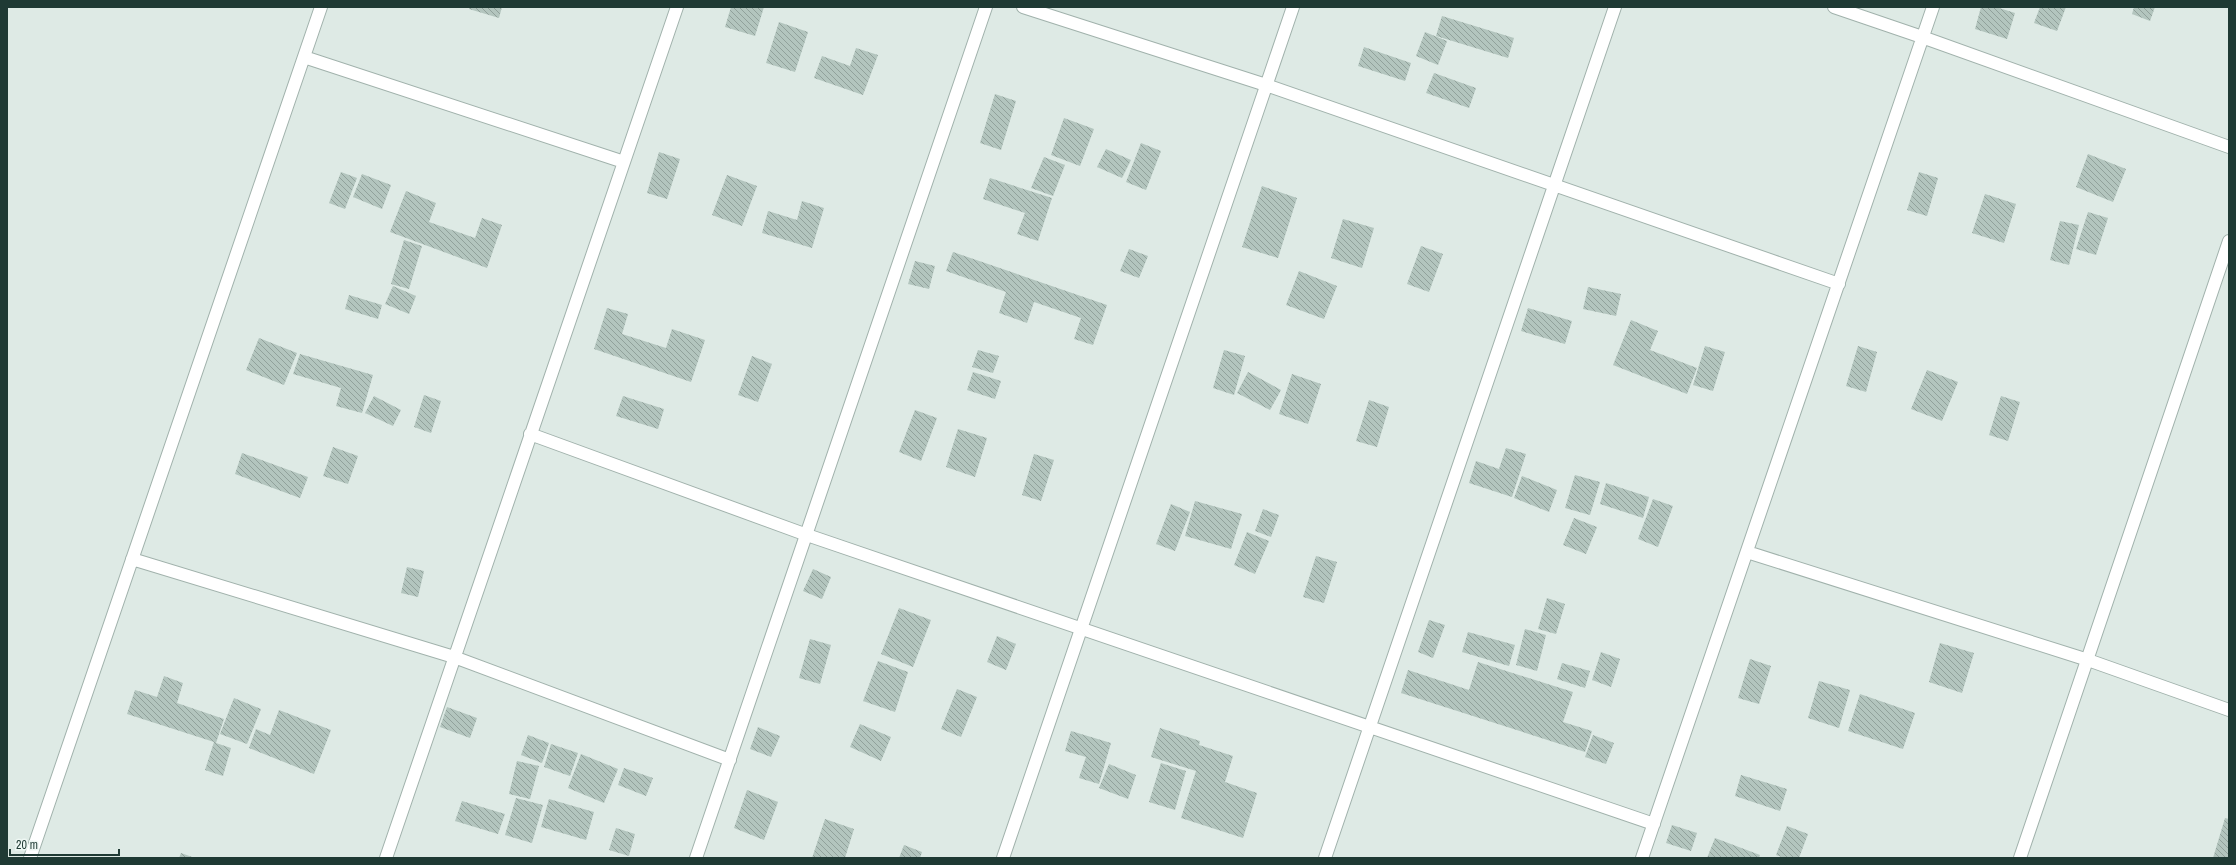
<svg xmlns="http://www.w3.org/2000/svg" width="2236" height="865" viewBox="0 0 2236 865" font-family="'Archivo Narrow',sans-serif">
	<style>
		.building { fill: url(#building-back-hatch) }
		.lines { fill: none; stroke-linecap: round; stroke-linejoin: round }
		.minor-casing { stroke: #a1b2ac; stroke-width: 14 }
		.minor { stroke: #fff; stroke-width: 12 }
	</style>
	<defs>
		<pattern id="building-back-hatch" width="6" height="6" patternUnits="userSpaceOnUse"><rect width="6" height="6" fill="#b3c5be"/><path d="M-1 5l2 2M0 0l6 6M5-1l2 2" fill="none" stroke="#91a19b"/></pattern>
	</defs>
	<rect width="100%" height="100%" fill="#deeae5"/>
	<path class="building" d="M 469,7 L 502,7 L 499,18 L 469,9 Z
		M 731,7 L 764,7 L 755,36 L 725,27 Z
		M 1981,7 L 1996,7 L 2015,13 L 2007,39 L 1975,29 Z
		M 2040,7 L 2066,7 L 2057,31 L 2034,23 Z
		M 2134,7 L 2155,7 L 2150,21 L 2132,14 Z
		M 1442,16 L 1514,38 L 1508,58 L 1436,36 Z
		M 779,22 L 808,32 L 795,72 L 766,63 Z
		M 1425,32 L 1447,41 L 1438,65 L 1416,56 Z
		M 1364,47 L 1411,63 L 1405,81 L 1358,66 Z
		M 856,48 L 878,55 L 863,95 L 814,78 L 822,56 L 850,66 Z
		M 1434,73 L 1476,88 L 1469,108 L 1426,93 Z
		M 995,94 L 1016,101 L 1001,150 L 980,143 Z
		M 1064,118 L 1094,129 L 1080,166 L 1051,155 Z
		M 1141,143 L 1161,151 L 1146,190 L 1126,182 Z
		M 1106,149 L 1131,160 L 1122,178 L 1097,167 Z
		M 659,152 L 680,159 L 667,199 L 647,193 Z
		M 2088,154 L 2126,169 L 2113,202 L 2076,187 Z
		M 1044,157 L 1065,165 L 1053,196 L 1031,188 Z
		M 341,172 L 357,178 L 345,209 L 329,203 Z
		M 1919,172 L 1938,178 L 1927,216 L 1907,210 Z
		M 362,174 L 391,185 L 382,209 L 353,197 Z
		M 727,175 L 757,186 L 742,226 L 712,215 Z
		M 990,178 L 1052,198 L 1038,241 L 1017,234 L 1025,213 L 983,199 Z
		M 1262,186 L 1297,198 L 1278,258 L 1242,247 Z
		M 406,191 L 436,203 L 429,222 L 475,238 L 482,218 L 502,225 L 487,268 L 390,232 Z
		M 1985,194 L 2016,204 L 2004,243 L 1972,233 Z
		M 802,201 L 824,208 L 812,248 L 762,233 L 768,211 L 797,220 Z
		M 2088,212 L 2108,218 L 2096,255 L 2076,249 Z
		M 1343,219 L 1374,228 L 1362,268 L 1331,258 Z
		M 2060,221 L 2079,225 L 2069,265 L 2050,260 Z
		M 404,240 L 422,246 L 409,289 L 391,284 Z
		M 1421,246 L 1443,254 L 1429,292 L 1407,284 Z
		M 1129,249 L 1148,256 L 1139,278 L 1120,271 Z
		M 953,252 L 1107,305 L 1093,345 L 1074,339 L 1081,318 L 1034,302 L 1027,323 L 999,313 L 1006,292 L 946,271 Z
		M 915,261 L 935,266 L 929,289 L 908,284 Z
		M 1299,271 L 1337,286 L 1324,319 L 1286,305 Z
		M 393,286 L 416,296 L 409,314 L 385,304 Z
		M 1588,287 L 1621,294 L 1616,316 L 1583,309 Z
		M 349,295 L 382,305 L 378,319 L 345,309 Z
		M 607,308 L 628,314 L 622,334 L 666,348 L 672,329 L 705,340 L 691,382 L 594,349 Z
		M 1528,308 L 1572,321 L 1565,344 L 1521,331 Z
		M 1631,320 L 1658,331 L 1650,350 L 1697,368 L 1687,394 L 1613,365 Z
		M 259,338 L 297,353 L 284,385 L 246,370 Z
		M 1705,346 L 1725,352 L 1713,391 L 1693,385 Z
		M 1858,346 L 1877,352 L 1866,392 L 1846,386 Z
		M 978,350 L 999,356 L 993,373 L 972,367 Z
		M 1224,350 L 1245,356 L 1234,395 L 1213,388 Z
		M 300,354 L 373,375 L 362,413 L 336,406 L 341,388 L 293,374 Z
		M 752,356 L 772,364 L 758,402 L 738,395 Z
		M 1927,370 L 1958,382 L 1942,421 L 1911,409 Z
		M 973,372 L 1001,381 L 995,399 L 967,390 Z
		M 1248,372 L 1281,390 L 1270,410 L 1237,393 Z
		M 1292,374 L 1321,384 L 1308,424 L 1279,414 Z
		M 424,395 L 441,401 L 431,433 L 414,427 Z
		M 374,396 L 401,410 L 393,426 L 365,413 Z
		M 623,396 L 664,409 L 658,429 L 616,416 Z
		M 2001,396 L 2020,402 L 2008,441 L 1989,435 Z
		M 1369,400 L 1389,407 L 1377,447 L 1356,441 Z
		M 915,410 L 937,418 L 921,461 L 899,452 Z
		M 958,429 L 987,438 L 975,477 L 946,467 Z
		M 333,447 L 358,456 L 348,484 L 323,476 Z
		M 1506,448 L 1526,454 L 1512,497 L 1469,483 L 1476,461 L 1499,469 Z
		M 242,453 L 308,477 L 300,498 L 235,474 Z
		M 1034,454 L 1054,460 L 1041,501 L 1022,495 Z
		M 1575,475 L 1600,482 L 1590,515 L 1565,508 Z
		M 1522,476 L 1557,490 L 1549,512 L 1514,498 Z
		M 1606,483 L 1649,497 L 1643,518 L 1600,504 Z
		M 1653,499 L 1673,506 L 1658,547 L 1638,539 Z
		M 1195,501 L 1242,514 L 1231,549 L 1185,536 Z
		M 1171,504 L 1190,512 L 1175,551 L 1156,544 Z
		M 1263,509 L 1279,515 L 1271,537 L 1255,531 Z
		M 1574,518 L 1597,527 L 1586,554 L 1563,545 Z
		M 1247,532 L 1269,541 L 1255,574 L 1234,565 Z
		M 1316,556 L 1337,562 L 1324,603 L 1303,597 Z
		M 407,567 L 424,571 L 418,597 L 401,593 Z
		M 813,569 L 831,577 L 822,599 L 803,591 Z
		M 1547,598 L 1565,604 L 1556,634 L 1538,629 Z
		M 899,608 L 931,620 L 913,667 L 881,654 Z
		M 1429,620 L 1445,625 L 1433,658 L 1418,652 Z
		M 1525,629 L 1546,635 L 1537,671 L 1516,665 Z
		M 1468,632 L 1515,645 L 1509,666 L 1462,652 Z
		M 997,636 L 1016,644 L 1006,670 L 987,662 Z
		M 810,639 L 831,645 L 820,684 L 799,678 Z
		M 1940,643 L 1974,653 L 1962,693 L 1929,682 Z
		M 1601,652 L 1620,659 L 1611,687 L 1592,680 Z
		M 1750,659 L 1771,666 L 1759,704 L 1738,698 Z
		M 878,661 L 908,672 L 895,712 L 863,701 Z
		M 1478,662 L 1573,692 L 1563,722 L 1592,731 L 1585,752 L 1401,693 L 1408,670 L 1469,690 Z
		M 1562,663 L 1590,671 L 1585,688 L 1557,679 Z
		M 164,676 L 183,683 L 177,703 L 224,719 L 216,743 L 231,748 L 223,776 L 205,770 L 214,742 L 127,714 L 135,690 L 157,697 Z
		M 1819,681 L 1850,690 L 1839,728 L 1808,718 Z
		M 957,689 L 977,697 L 961,737 L 941,729 Z
		M 1860,694 L 1915,713 L 1903,749 L 1848,731 Z
		M 234,698 L 261,709 L 247,744 L 220,734 Z
		M 447,707 L 477,718 L 470,738 L 440,727 Z
		M 279,710 L 331,730 L 314,774 L 249,748 L 256,729 L 270,735 Z
		M 860,724 L 891,737 L 881,761 L 850,747 Z
		M 758,727 L 780,736 L 771,757 L 750,749 Z
		M 1160,728 L 1200,741 L 1199,745 L 1233,756 L 1225,782 L 1257,793 L 1243,838 L 1181,818 L 1196,771 L 1151,757 Z
		M 1071,731 L 1111,743 L 1099,784 L 1079,778 L 1086,757 L 1065,751 Z
		M 528,735 L 549,743 L 542,763 L 521,755 Z
		M 1593,735 L 1614,743 L 1606,764 L 1585,757 Z
		M 551,744 L 578,753 L 570,776 L 544,767 Z
		M 581,754 L 618,769 L 604,803 L 568,788 Z
		M 517,761 L 539,766 L 530,799 L 509,794 Z
		M 1161,763 L 1186,771 L 1175,810 L 1149,802 Z
		M 1109,764 L 1136,775 L 1128,799 L 1099,788 Z
		M 624,768 L 653,778 L 646,796 L 618,785 Z
		M 1741,775 L 1787,789 L 1780,811 L 1735,796 Z
		M 747,790 L 778,802 L 764,840 L 734,828 Z
		M 516,798 L 543,805 L 532,843 L 505,835 Z
		M 549,799 L 594,812 L 586,840 L 541,827 Z
		M 462,801 L 505,814 L 498,834 L 455,821 Z
		M 2225,818 L 2229,819 L 2229,858 L 2213,858 Z
		M 825,819 L 854,829 L 845,858 L 812,858 Z
		M 1672,825 L 1697,833 L 1691,851 L 1666,843 Z
		M 1787,826 L 1808,834 L 1799,858 L 1784,858 L 1776,855 Z
		M 616,828 L 635,834 L 629,856 L 609,850 Z
		M 1715,838 L 1760,855 L 1759,858 L 1707,858 Z
		M 904,845 L 922,852 L 920,858 L 899,858 Z
		M 181,853 L 195,858 L 179,858 Z"/>
	<g class="lines">
		<defs>
			<path id="minor" d="M 1023,7 L 1266,85 L 1839,284
				M 1834,7 L 1922,37 L 2229,147
				M 304,57 L 624,162
				M 530,434 L 807,535 L 1654,824
				M 1747,552 L 2088,660 L 2229,710
				M 132,559 L 454,657 L 730,760
				M 30,858 L 321,7
				M 386,858 L 677,7
				M 696,858 L 986,7
				M 1003,858 L 1293,7
				M 1325,858 L 1615,7
				M 1642,858 L 1933,7
				M 2020,858 L 2229,241"/>
		</defs>
		<use href="#minor" class="minor-casing"/>
		<use href="#minor" class="minor"/>
	</g>
	<rect width="2236" height="865" fill="none" stroke="#1f3a34" stroke-width="16"/>
	<path d="M10 849v6h109v-6" fill="none" stroke="#1f3a34" stroke-width="2"/>
	<text x="16" y="849" font-size="12" fill="#1f3a34" stroke="#eef7f3" stroke-width="3" paint-order="stroke">20 m</text>
</svg>
